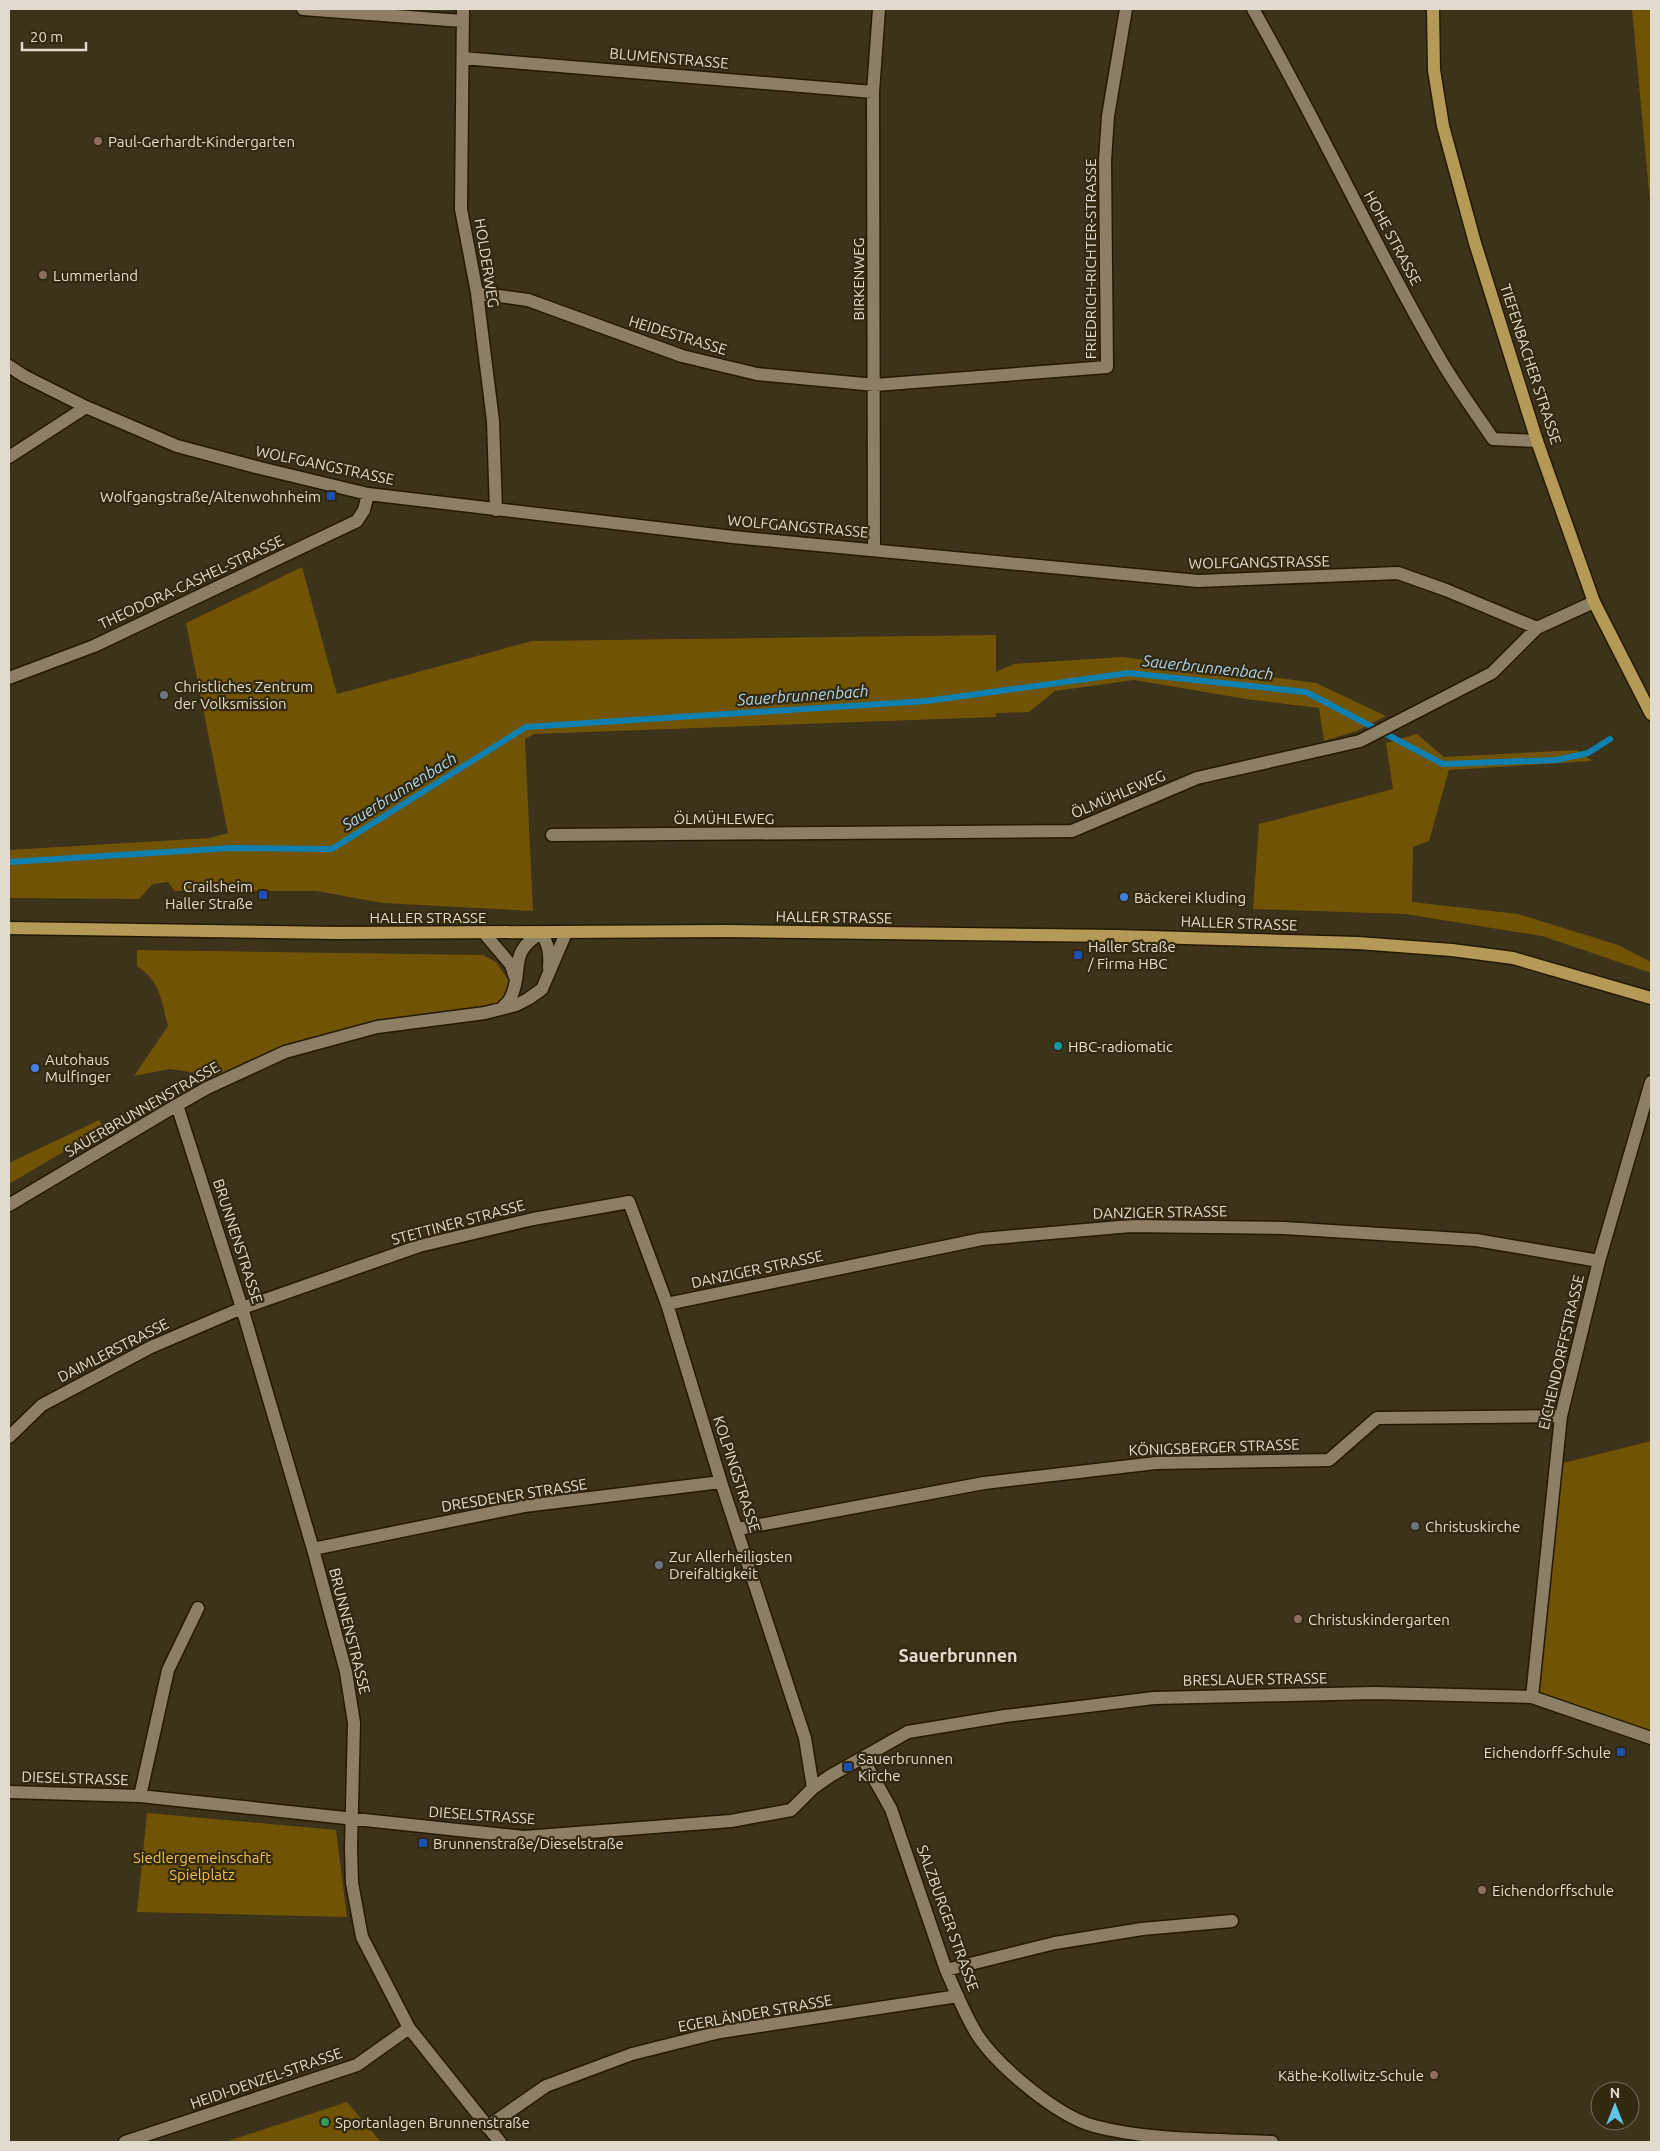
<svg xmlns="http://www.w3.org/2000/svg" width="1660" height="2151" viewBox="0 0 1660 2151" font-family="Ubuntu,sans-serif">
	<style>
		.green { fill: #705305 }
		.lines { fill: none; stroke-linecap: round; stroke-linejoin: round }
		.stream { stroke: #0f80af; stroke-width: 6 }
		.minor-casing { stroke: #241903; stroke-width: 15 }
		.major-casing { stroke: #241903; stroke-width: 15 }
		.minor { stroke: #8c7f65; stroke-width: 12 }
		.major { stroke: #b59957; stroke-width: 12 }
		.education-dot { fill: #8d6e63; stroke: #332810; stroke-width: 2 }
		.transit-dot { fill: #1a4fb4; stroke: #332810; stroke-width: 2 }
		.worship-dot { fill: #6b7280; stroke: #332810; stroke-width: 2 }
		.shop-dot { fill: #3f7fe0; stroke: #332810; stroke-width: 2 }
		.culture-dot { fill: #0f9aa8; stroke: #332810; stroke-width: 2 }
		.leisure-dot { fill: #2e9e5b; stroke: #332810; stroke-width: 2 }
		.labels { text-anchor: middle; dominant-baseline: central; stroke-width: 4.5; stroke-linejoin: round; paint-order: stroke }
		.street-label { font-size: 15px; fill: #e2dbcd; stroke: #332810 }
		.poi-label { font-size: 15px; fill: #e2dbcd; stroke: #332810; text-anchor: start }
		.park-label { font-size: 15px; fill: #f4c048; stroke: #332810 }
		.water-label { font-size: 16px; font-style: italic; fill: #acd8f2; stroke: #332810 }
		.quarter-label { font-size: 18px; font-weight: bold; fill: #e2dbcd; stroke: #332810 }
	</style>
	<rect width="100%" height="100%" fill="#3d321a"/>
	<path class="green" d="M 1632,9 L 1651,9 L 1651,212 Z
		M 302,567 L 337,694 L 532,641 L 996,635 L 996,672 L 1014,664 L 1123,657 L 1316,683 L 1386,716 L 1357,731 L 1324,741 L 1319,708 L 1246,699 L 1134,680 L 1055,691 L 1029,712 L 996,713 L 996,717 L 534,734 L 525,739 L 533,911 L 383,903 L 316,891 L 175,891 L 168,882 L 153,884 L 139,899 L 9,898 L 9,850 L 210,838 L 228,833 L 186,623 Z
		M 1417,734 L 1444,757 L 1577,750 L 1592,761 L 1449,770 L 1429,841 L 1413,847 L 1412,902 L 1518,914 L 1618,945 L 1651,962 L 1651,973 L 1542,936 L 1405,914 L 1253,909 L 1259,824 L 1393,789 L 1386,743 Z
		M 137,950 L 483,955 L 496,962 L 514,988 L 501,1009 L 377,1027 L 285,1052 L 207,1088 L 198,1073 L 170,1069 L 134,1076 L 168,1026 C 161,1000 161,982 137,966 Z
		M 99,1120 L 104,1128 L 9,1184 L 9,1163 Z
		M 1651,1441 L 1651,1738 L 1532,1697 L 1555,1465 Z
		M 147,1813 L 336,1830 L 347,1917 L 137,1912 Z
		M 347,2102 L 381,2142 L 225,2142 Z"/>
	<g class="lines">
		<path class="stream" d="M 9,862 L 231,848 L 332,849 L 526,727 L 927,701 L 1129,673 L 1306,692 L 1443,764 L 1556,760 L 1588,753 L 1610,739"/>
		<defs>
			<path id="minor" d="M 303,9 L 462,21
				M 463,9 L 461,209 L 477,293 L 493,421 L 496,510
				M 1253,9 C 1318,123 1373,243 1439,357 C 1455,385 1475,412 1493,439 L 1537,441
				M 463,58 L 873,92
				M 477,293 L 528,300 L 682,356 L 757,374 L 875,385 L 1107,367 L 1105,160 L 1108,116 L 1126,9
				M 9,366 L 24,376 L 86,407 L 177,446 L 260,468 L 368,494 L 733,537 L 1198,581 L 1398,573 L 1446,590 L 1537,628 L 1594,602
				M 9,457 L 86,407
				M 874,549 L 873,92 L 879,9
				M 9,678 L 94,646 L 357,521 L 364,510 L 368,494
				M 552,835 L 1072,831 L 1197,778 L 1360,741 L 1492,673 L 1537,628
				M 484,933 L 511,965 L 515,977
				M 501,1009 C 504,1006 509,1002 511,997 C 524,970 507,953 541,933 C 549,945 550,954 549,968
				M 177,1105 L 242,1308 L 313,1549 L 346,1672 L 354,1723 L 351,1847 L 352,1883 L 362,1937 L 409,2028 L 500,2142
				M 9,1205 L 177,1105 L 207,1088 L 285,1052 L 377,1027 L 485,1013 L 516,1005 L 528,999 L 542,989 L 566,933
				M 667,1304 L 982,1239 L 1131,1226 L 1284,1228 L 1476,1240 L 1599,1261
				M 9,1437 L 42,1405 L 151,1347 L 242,1308 L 419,1246 L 533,1219 L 629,1202 L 667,1304 L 721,1482 L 805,1738 L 813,1788
				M 738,1529 L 984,1483 L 1156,1463 L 1329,1460 L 1377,1418 L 1561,1416
				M 313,1549 L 524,1506 L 721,1482
				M 1532,1697 L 1561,1416 L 1599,1261 L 1651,1082
				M 863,1759 L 891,1809 L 946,1970 C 956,1992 965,2016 978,2036 C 999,2067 1057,2116 1094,2126 C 1151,2141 1213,2139 1272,2142
				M 9,1792 L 140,1796 L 524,1837 L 731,1821 L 791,1810 L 813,1788 L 830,1776 L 908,1732 L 1005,1716 L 1154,1698 L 1375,1693 L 1532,1697 L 1651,1738
				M 140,1796 L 168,1670 L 198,1608
				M 946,1970 L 1055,1943 L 1142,1929 L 1232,1921
				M 487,2127 L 546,2086 L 632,2054 L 720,2032 L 958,1996
				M 125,2142 L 357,2065 L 409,2028"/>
			<path id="major" d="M 1433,9 L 1434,70 L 1443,126 L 1475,243 L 1537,441 L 1594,602 L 1651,714
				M 9,928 L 338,933 L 728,931 L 1116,936 L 1358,943 L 1452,950 L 1513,958 L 1651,998"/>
		</defs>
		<use href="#minor" class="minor-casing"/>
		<use href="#major" class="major-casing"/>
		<use href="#minor" class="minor"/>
		<use href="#major" class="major"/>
	</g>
	<g class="education-dot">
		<circle cx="98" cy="141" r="5"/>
		<circle cx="43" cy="275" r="5"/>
		<circle cx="1298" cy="1619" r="5"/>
		<circle cx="1482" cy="1890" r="5"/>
		<circle cx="1434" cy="2075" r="5"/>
	</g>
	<g class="transit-dot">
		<rect x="326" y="491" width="10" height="10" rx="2.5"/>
		<rect x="258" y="890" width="10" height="10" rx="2.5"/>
		<rect x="1073" y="950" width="10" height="10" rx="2.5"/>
		<rect x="1616" y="1747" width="10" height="10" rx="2.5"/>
		<rect x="843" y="1762" width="10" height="10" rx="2.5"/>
		<rect x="418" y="1838" width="10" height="10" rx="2.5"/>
	</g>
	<g class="worship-dot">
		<circle cx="164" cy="695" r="5"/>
		<circle cx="1415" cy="1526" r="5"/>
		<circle cx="659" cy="1565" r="5"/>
	</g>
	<g class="shop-dot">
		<circle cx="1124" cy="897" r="5"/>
		<circle cx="35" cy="1068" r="5"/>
	</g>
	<circle class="culture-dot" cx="1058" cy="1046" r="5"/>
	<circle class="leisure-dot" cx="325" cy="2122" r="5"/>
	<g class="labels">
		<g class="street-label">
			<text transform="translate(669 58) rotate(5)">BLUMENSTRASSE</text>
			<text transform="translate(1393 238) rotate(62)">HOHE STRASSE</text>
			<text transform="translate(1090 259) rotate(-90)">FRIEDRICH-RICHTER-STRASSE</text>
			<text transform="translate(487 263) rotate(81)">HOLDERWEG</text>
			<text transform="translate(858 279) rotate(-90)">BIRKENWEG</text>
			<text transform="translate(678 335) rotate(17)">HEIDESTRASSE</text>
			<text transform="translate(1531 364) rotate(72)">TIEFENBACHER STRASSE</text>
			<text transform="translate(325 465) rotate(12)">WOLFGANGSTRASSE</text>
			<text transform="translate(798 526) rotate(5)">WOLFGANGSTRASSE</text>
			<text transform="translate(1259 562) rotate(-1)">WOLFGANGSTRASSE</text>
			<text transform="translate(191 582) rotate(-25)">THEODORA-CASHEL-STRASSE</text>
			<text transform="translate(1118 794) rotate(-23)">ÖLMÜHLEWEG</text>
			<text x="724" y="818">ÖLMÜHLEWEG</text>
			<text x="428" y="917">HALLER STRASSE</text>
			<text transform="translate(834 917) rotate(1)">HALLER STRASSE</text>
			<text transform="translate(1239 923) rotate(2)">HALLER STRASSE</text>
			<text transform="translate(142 1109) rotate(-30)">SAUERBRUNNENSTRASSE</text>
			<text transform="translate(1160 1212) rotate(-1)">DANZIGER STRASSE</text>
			<text transform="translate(458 1222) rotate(-15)">STETTINER STRASSE</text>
			<text transform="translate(238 1241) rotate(72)">BRUNNENSTRASSE</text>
			<text transform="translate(757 1269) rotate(-12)">DANZIGER STRASSE</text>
			<text transform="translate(113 1350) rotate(-27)">DAIMLERSTRASSE</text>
			<text transform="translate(1561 1352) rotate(-77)">EICHENDORFFSTRASSE</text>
			<text transform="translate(1214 1447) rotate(-2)">KÖNIGSBERGER STRASSE</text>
			<text transform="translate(737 1474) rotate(72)">KOLPINGSTRASSE</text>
			<text transform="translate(514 1495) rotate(-9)">DRESDENER STRASSE</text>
			<text transform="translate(350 1631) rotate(76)">BRUNNENSTRASSE</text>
			<text transform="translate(1255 1679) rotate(-1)">BRESLAUER STRASSE</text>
			<text transform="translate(75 1778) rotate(2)">DIESELSTRASSE</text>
			<text transform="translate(482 1815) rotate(4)">DIESELSTRASSE</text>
			<text transform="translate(948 1918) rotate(70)">SALZBURGER STRASSE</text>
			<text transform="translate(755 2013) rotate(-10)">EGERLÄNDER STRASSE</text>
			<text transform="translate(266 2078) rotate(-19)">HEIDI-DENZEL-STRASSE</text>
		</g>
		<g class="poi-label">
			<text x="108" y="141">Paul-Gerhardt-Kindergarten</text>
			<text x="53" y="275">Lummerland</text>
			<text x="321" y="496" text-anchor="end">Wolfgangstraße/Altenwohnheim</text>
			<text x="174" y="686">Christliches Zentrum<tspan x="174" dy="17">der Volksmission</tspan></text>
			<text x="253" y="886" text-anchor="end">Crailsheim<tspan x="253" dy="17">Haller Straße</tspan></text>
			<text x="1134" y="897">Bäckerei Kluding</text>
			<text x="1088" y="946">Haller Straße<tspan x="1088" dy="17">/ Firma HBC</tspan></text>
			<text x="1068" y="1046">HBC-radiomatic</text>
			<text x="45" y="1059">Autohaus<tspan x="45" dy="17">Mulfinger</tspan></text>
			<text x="1425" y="1526">Christuskirche</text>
			<text x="669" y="1556">Zur Allerheiligsten<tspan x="669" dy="17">Dreifaltigkeit</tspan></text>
			<text x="1308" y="1619">Christuskindergarten</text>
			<text x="1611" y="1752" text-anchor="end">Eichendorff-Schule</text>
			<text x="858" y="1758">Sauerbrunnen<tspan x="858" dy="17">Kirche</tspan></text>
			<text x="433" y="1843">Brunnenstraße/Dieselstraße</text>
			<text x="1492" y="1890">Eichendorffschule</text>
			<text x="1424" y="2075" text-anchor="end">Käthe-Kollwitz-Schule</text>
			<text x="335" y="2122">Sportanlagen Brunnenstraße</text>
		</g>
		<g class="park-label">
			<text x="202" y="1857">Siedlergemeinschaft<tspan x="202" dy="17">Spielplatz</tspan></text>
		</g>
		<g class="water-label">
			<text transform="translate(1208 667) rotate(6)">Sauerbrunnenbach</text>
			<text transform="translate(803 695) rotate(-4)">Sauerbrunnenbach</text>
			<text transform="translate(399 791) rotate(-32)">Sauerbrunnenbach</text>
		</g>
		<g class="quarter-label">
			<text x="958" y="1655">Sauerbrunnen</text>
		</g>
	</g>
	<rect width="1660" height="2151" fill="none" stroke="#e2dbcd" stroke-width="20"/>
	<g transform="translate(1615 2106)"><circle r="24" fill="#332810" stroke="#79705c"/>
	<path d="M0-4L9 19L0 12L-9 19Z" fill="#5cc7e8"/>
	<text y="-8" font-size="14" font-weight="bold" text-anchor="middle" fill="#e2dbcd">N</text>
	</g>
	<path d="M22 42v8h64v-8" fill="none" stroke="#e2dbcd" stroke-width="2.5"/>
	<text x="30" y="42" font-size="15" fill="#e2dbcd" stroke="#332810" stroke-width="4" paint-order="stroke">20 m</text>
</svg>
